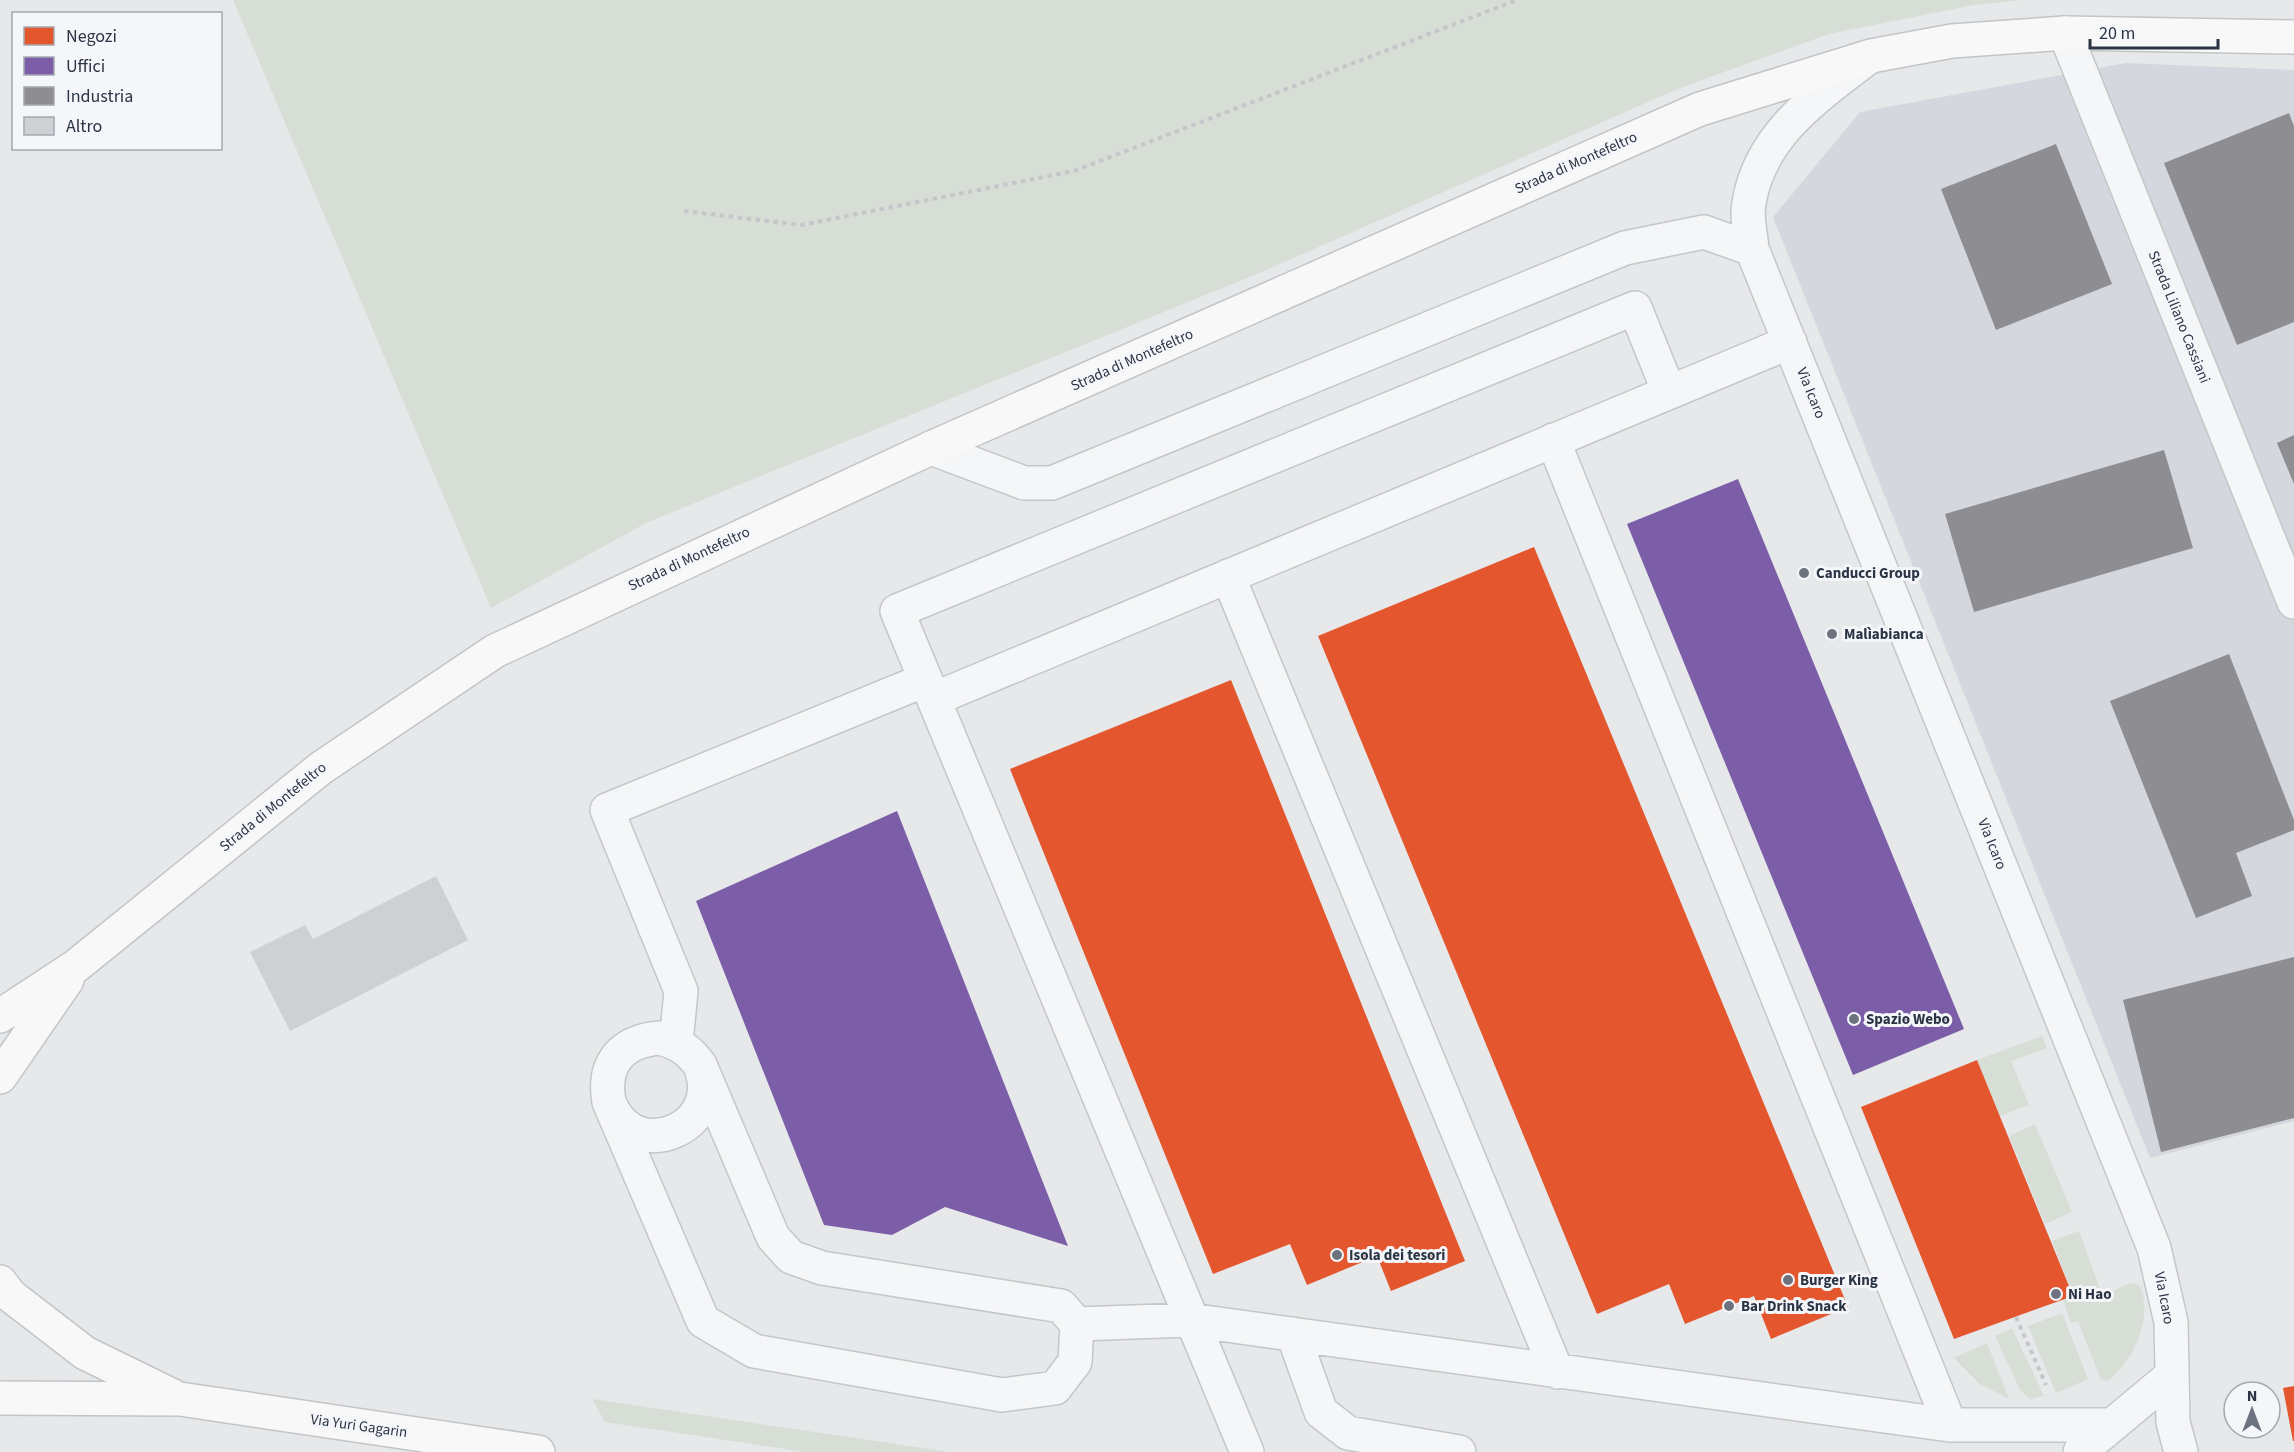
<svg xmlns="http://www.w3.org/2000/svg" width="2294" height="1452" viewBox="0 0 2294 1452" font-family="'Source Sans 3',sans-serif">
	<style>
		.built { fill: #d4d7dd }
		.green { fill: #d6ded6 }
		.shops { fill: #e4572e }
		.offices { fill: #7b5ea7 }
		.industry { fill: #8d8d92 }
		.building { fill: #ced0d3 }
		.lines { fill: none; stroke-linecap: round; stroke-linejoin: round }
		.minor-casing { stroke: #c4c6c8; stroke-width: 36 }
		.major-casing { stroke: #c2c5c8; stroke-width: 36 }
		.path { stroke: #c5c6ca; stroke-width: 4; stroke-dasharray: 4.5 4.5; stroke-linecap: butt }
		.minor { stroke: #f5f6f7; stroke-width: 33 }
		.major { stroke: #f8f8f8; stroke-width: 33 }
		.poi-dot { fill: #6c737f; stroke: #f4f6f9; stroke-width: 2 }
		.labels { text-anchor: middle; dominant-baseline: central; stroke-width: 6; stroke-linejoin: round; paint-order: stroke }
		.street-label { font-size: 15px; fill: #2b3445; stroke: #f4f6f9 }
		.poi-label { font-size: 15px; font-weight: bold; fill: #2b3445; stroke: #f4f6f9; text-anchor: start }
	</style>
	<rect width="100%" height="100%" fill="#e6e8ea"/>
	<path class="built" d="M 2126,63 L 2294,70 L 2294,1121 L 2150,1158 L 1773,217 L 1860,112 Z"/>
	<path class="green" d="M 233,0 L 2021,0 L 1974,5 L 1829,34 L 1680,88 L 1257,274 L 648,522 L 491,608 Z
		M 2042,1036 L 2047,1048 L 2011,1061 L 2029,1105 L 2000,1116 L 1977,1060 Z
		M 2035,1124 L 2072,1212 L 2045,1224 L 2009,1136 Z
		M 2079,1231 L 2102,1295 L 2131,1283 L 2139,1285 C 2155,1314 2133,1364 2107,1381 L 2101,1380 L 2078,1321 L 2071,1323 L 2063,1300 L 2073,1296 L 2052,1241 Z
		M 2062,1313 L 2088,1379 L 2056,1393 L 2028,1326 Z
		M 2012,1328 L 2044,1396 L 2030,1399 L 2020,1390 L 1995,1336 Z
		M 1987,1343 L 2009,1399 L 1980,1384 L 1954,1358 Z
		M 592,1399 L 950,1452 L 805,1452 L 605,1422 Z"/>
	<path class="shops" d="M 1534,547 L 1848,1307 L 1771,1339 L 1754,1296 L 1685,1324 L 1669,1284 L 1597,1314 L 1318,636 Z
		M 1231,680 L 1465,1261 L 1391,1291 L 1377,1256 L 1307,1285 L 1290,1244 L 1213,1274 L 1010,769 Z
		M 1977,1060 L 2073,1296 L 1954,1339 L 1861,1107 Z
		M 2294,1386 L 2294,1441 L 2293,1441 L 2283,1388 Z"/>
	<path class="offices" d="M 1738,479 L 1964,1029 L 1853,1075 L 1627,524 Z
		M 897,811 L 1068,1246 L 945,1207 L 892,1235 L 824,1225 L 696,901 Z"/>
	<path class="industry" d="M 2289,113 L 2294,126 L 2294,322 L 2237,345 L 2164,163 Z
		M 2056,144 L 2112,284 L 1996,330 L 1941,189 Z
		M 2294,435 L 2294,484 L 2277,443 Z
		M 2164,450 L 2193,548 L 1974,612 L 1945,514 Z
		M 2229,654 L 2294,820 L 2294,830 L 2236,853 L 2252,896 L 2196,918 L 2110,701 Z
		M 2294,957 L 2294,1118 L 2161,1152 L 2123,1000 Z"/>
	<path class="building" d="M 436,876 L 468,940 L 290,1031 L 250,952 L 305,925 L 313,939 Z"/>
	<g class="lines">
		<defs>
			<path id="minor" d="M 2065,33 L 2294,602
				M 1869,57 C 1818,96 1760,134 1749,203 C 1746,217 1751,235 1752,249 L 2154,1248 L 2171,1322 L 2173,1422 L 2181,1452
				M 1553,440 L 1950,1425
				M 931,448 L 1024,483 L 1052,483 L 1625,248 L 1704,232 L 1752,249
				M 1228,576 L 1557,1372
				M 934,699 L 1790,342
				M 660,1038 C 678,1043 688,1049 700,1065 L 773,1237 L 791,1257 L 822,1268 L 1061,1306 L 1077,1324 L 1075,1362 L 1055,1388 L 1002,1395 L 754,1351 L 703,1321 L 609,1102 C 602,1063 622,1041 660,1038 Z
				M 676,1043 L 681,991 L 607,810 L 925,680
				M 613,1110 C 640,1162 720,1127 702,1072
				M 1077,1324 L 1190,1320 L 1950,1425 L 2110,1425
				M 1293,1334 L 1321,1412 L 1348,1433 L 1459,1452
				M 1247,1452 L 897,611 L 1635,308 L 1669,392
				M 2080,1452 L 2171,1376"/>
			<path id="major" d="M 0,1016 L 76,966 L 321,768 L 495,651 L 931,448 L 1700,109 L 1871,56 L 1952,41 L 2065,33 L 2294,37
				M 0,1077 L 67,980
				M 0,1282 L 11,1296 L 85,1353 L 173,1396
				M 0,1398 L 180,1399 L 538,1452"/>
		</defs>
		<use href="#minor" class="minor-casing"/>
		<use href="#major" class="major-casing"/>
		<path class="path" d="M 684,211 L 801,225 L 1074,171 L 1517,0
			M 2016,1317 L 2046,1385"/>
		<use href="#minor" class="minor"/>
		<use href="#major" class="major"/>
	</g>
	<g class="poi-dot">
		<circle cx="1804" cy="573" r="6"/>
		<circle cx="1832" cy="634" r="6"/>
		<circle cx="1854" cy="1019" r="6"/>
		<circle cx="1337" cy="1255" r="6"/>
		<circle cx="1788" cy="1280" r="6"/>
		<circle cx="2056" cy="1294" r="6"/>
		<circle cx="1729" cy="1306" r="6"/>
	</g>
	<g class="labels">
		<g class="street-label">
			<text transform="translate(1576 163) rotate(-24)">Strada di Montefeltro</text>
			<text transform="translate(2179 317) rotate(68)">Strada Liliano Cassiani</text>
			<text transform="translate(1132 360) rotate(-24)">Strada di Montefeltro</text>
			<text transform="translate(1811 393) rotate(68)">Via Icaro</text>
			<text transform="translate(689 559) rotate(-25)">Strada di Montefeltro</text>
			<text transform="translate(273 807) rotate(-39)">Strada di Montefeltro</text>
			<text transform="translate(1992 844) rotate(68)">Via Icaro</text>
			<text transform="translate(2164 1298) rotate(79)">Via Icaro</text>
			<text transform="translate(359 1426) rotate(8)">Via Yuri Gagarin</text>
		</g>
		<g class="poi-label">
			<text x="1816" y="573">Canducci Group</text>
			<text x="1844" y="634">Malìabianca</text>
			<text x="1866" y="1019">Spazio Webo</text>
			<text x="1349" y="1255">Isola dei tesori</text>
			<text x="1800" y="1280">Burger King</text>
			<text x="2068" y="1294">Ni Hao</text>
			<text x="1741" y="1306">Bar Drink Snack</text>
		</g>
	</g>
	<rect x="12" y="12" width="210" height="138" fill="#f4f6f9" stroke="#a4a8b1" stroke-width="1.5"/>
	<rect x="24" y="27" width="30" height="18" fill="#e4572e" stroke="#a4a8b1" stroke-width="1.5"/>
	<text x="66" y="42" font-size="18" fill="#2b3445">Negozi</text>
	<rect x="24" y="57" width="30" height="18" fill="#7b5ea7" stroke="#a4a8b1" stroke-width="1.5"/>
	<text x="66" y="72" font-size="18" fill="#2b3445">Uffici</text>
	<rect x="24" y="87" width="30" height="18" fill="#8d8d92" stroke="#a4a8b1" stroke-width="1.5"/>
	<text x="66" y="102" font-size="18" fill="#2b3445">Industria</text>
	<rect x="24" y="117" width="30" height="18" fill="#ced0d3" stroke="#a4a8b1" stroke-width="1.5"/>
	<text x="66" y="132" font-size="18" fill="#2b3445">Altro</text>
	<g transform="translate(2252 1410)"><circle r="28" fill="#f4f6f9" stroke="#a4a8b1" stroke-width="1.5"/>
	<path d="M0-4.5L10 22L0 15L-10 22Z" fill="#6c737f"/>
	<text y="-9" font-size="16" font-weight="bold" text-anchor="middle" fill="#2b3445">N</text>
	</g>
	<path d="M2090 39v9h128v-9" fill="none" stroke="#2b3445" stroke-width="3"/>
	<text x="2099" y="39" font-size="18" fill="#2b3445" stroke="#f4f6f9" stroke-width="4.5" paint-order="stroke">20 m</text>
</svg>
